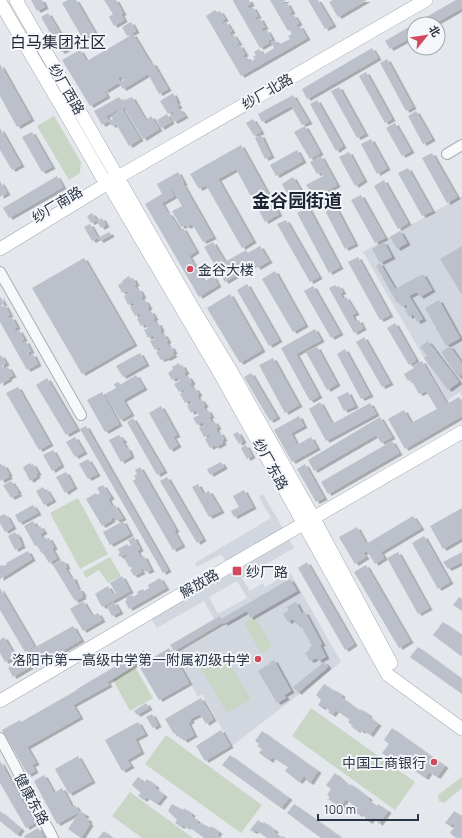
<svg xmlns="http://www.w3.org/2000/svg" width="462" height="838" viewBox="0 0 462 838" font-family="Manrope,'Noto Sans SC',sans-serif">
	<style>
		.built { fill: #d2d6de; fill-rule: evenodd }
		.green { fill: #c9d6c5 }
		.building { fill: #bbc0ca; fill-rule: evenodd; filter: url(#shadow) }
		.lines { fill: none; stroke-linecap: round; stroke-linejoin: round }
		.minor-casing { stroke: #a9aeb7; stroke-width: 12 }
		.major-casing { stroke: #a3abb8; stroke-width: 14 }
		.minor { stroke: #f7f8fa; stroke-width: 10 }
		.major { stroke: #fff; stroke-width: 13 }
		.poi-dot { fill: #d1495b; stroke: #f4f6f9; stroke-width: 1.5 }
		.labels { text-anchor: middle; dominant-baseline: central; stroke-width: 4; stroke-linejoin: round; paint-order: stroke }
		.street-label { font-size: 14px; fill: #2b3445; stroke: #f4f6f9 }
		.poi-label { font-size: 14px; fill: #2b3445; stroke: #f4f6f9; text-anchor: start }
		.quarter-label { font-size: 16px; fill: #1d2536; stroke: #f4f6f9 }
		.district-label { font-size: 18px; font-weight: bold; fill: #1d2536; stroke: #f4f6f9 }
	</style>
	<defs>
		<filter id="shadow"><feDropShadow dx="3.5" dy="2" stdDeviation="0" flood-color="#0004"/></filter>
	</defs>
	<rect width="100%" height="100%" fill="#e4e7ec"/>
	<path class="built" d="M 462,196 L 462,396 L 460,392 L 448,400 L 363,252 Z
		M 263,494 L 294,548 L 242,578 L 250,591 L 263,583 L 265,587 L 290,572 L 341,662 L 232,746 L 202,694 L 198,697 L 175,655 L 225,626 L 221,618 L 222,621 L 172,644 L 214,619 L 204,601 L 157,628 L 148,613 L 229,566 L 221,554 L 197,567 L 195,563 L 271,518 L 259,497 ZM 237,581 L 247,598 L 218,614 L 209,597 Z"/>
	<path class="green" d="M 54,116 L 81,162 L 80,173 L 69,180 L 37,126 Z
		M 78,498 L 108,554 L 80,569 L 50,513 Z
		M 110,557 L 121,576 L 108,583 L 99,570 L 86,578 L 83,572 Z
		M 255,617 L 272,646 L 261,653 L 244,623 Z
		M 224,653 L 251,700 L 227,713 L 200,667 Z
		M 135,667 L 153,698 L 130,711 L 113,680 Z
		M 311,708 L 415,782 L 395,810 L 292,736 Z
		M 166,735 L 262,805 L 241,833 L 145,764 Z
		M 462,777 L 462,788 L 444,803 L 439,801 L 438,795 Z
		M 130,792 L 193,838 L 142,838 L 112,816 Z"/>
	<path class="building" d="M 31,0 L 42,0 L 45,7 L 37,11 Z
		M 68,0 L 76,0 L 95,33 L 83,39 L 62,3 Z
		M 104,0 L 116,0 L 123,13 L 121,14 L 124,20 L 114,26 L 109,17 L 113,14 Z
		M 234,0 L 249,0 L 251,4 L 247,6 L 249,9 L 253,7 L 258,16 L 254,18 L 256,21 L 260,18 L 265,27 L 261,29 L 263,32 L 267,30 L 272,39 L 268,41 L 269,43 L 260,48 L 233,1 Z
		M 270,0 L 286,0 L 283,2 L 284,4 L 287,3 L 292,12 L 289,13 L 291,16 L 294,15 L 299,23 L 296,25 L 297,26 L 288,31 Z
		M 308,0 L 318,0 L 333,25 L 325,29 Z
		M 333,0 L 367,0 L 338,17 L 329,2 Z
		M 456,0 L 462,0 L 462,8 L 434,24 L 414,24 Z
		M 215,10 L 217,12 L 220,11 L 225,19 L 222,21 L 223,24 L 226,22 L 232,31 L 229,33 L 231,36 L 233,34 L 239,43 L 236,45 L 237,47 L 240,45 L 245,54 L 242,56 L 244,58 L 247,57 L 250,62 L 255,59 L 253,57 L 256,55 L 254,52 L 259,49 L 263,55 L 274,48 L 271,42 L 275,40 L 278,45 L 290,39 L 288,36 L 292,34 L 290,31 L 300,26 L 307,38 L 241,76 L 206,16 Z
		M 48,13 L 69,48 L 61,52 L 41,17 Z
		M 131,22 L 136,31 L 127,36 L 122,27 Z
		M 414,24 L 414,36 L 390,49 L 385,41 Z
		M 133,34 L 151,64 L 153,63 L 168,89 L 159,94 L 148,74 L 123,89 L 119,83 L 124,80 L 121,76 L 118,78 L 120,82 L 105,91 L 87,61 Z
		M 372,48 L 378,58 L 307,99 L 302,89 Z
		M 80,50 L 107,96 L 90,106 L 62,60 Z
		M 387,59 L 413,107 L 406,111 L 380,63 Z
		M 0,64 L 31,119 L 17,127 L 0,96 Z
		M 366,72 L 392,119 L 385,123 L 359,76 Z
		M 339,87 L 365,134 L 357,138 L 331,91 Z
		M 173,93 L 177,101 L 176,102 L 179,106 L 177,107 L 179,110 L 180,109 L 185,116 L 174,122 L 170,115 L 174,113 L 173,111 L 168,114 L 160,101 Z
		M 293,95 L 309,122 L 302,125 L 291,106 L 262,122 L 258,114 Z
		M 119,97 L 125,107 L 122,109 L 140,139 L 129,146 L 116,124 L 112,126 L 109,121 L 102,125 L 94,111 ZM 117,110 L 118,112 L 111,116 L 113,119 L 109,121 L 106,116 Z
		M 132,97 L 146,121 L 147,120 L 147,119 L 151,116 L 159,129 L 143,139 L 125,109 L 127,108 L 122,101 Z
		M 317,100 L 343,146 L 336,151 L 310,104 Z
		M 416,111 L 432,139 L 423,144 L 408,116 Z
		M 167,114 L 171,122 L 161,128 L 157,120 Z
		M 253,119 L 261,132 L 254,136 L 246,123 Z
		M 395,123 L 411,151 L 402,156 L 386,128 Z
		M 305,126 L 320,153 L 310,159 L 294,132 Z
		M 0,128 L 21,165 L 12,170 L 0,150 Z
		M 32,132 L 52,167 L 42,172 L 22,137 Z
		M 261,135 L 271,156 L 265,159 L 255,138 Z
		M 371,139 L 387,168 L 377,174 L 361,144 Z
		M 241,145 L 279,214 L 265,222 L 236,169 L 218,179 L 253,241 L 242,248 L 206,185 L 199,189 L 190,174 Z
		M 297,150 L 303,161 L 276,176 L 270,165 Z
		M 349,152 L 364,180 L 355,186 L 339,157 Z
		M 432,153 L 457,197 L 447,203 L 422,158 Z
		M 321,156 L 337,185 L 323,193 L 321,189 L 317,191 L 319,195 L 312,200 L 307,191 L 309,189 L 306,185 L 323,176 L 321,172 L 317,174 L 310,162 Z
		M 408,168 L 432,211 L 422,216 L 398,173 Z
		M 178,172 L 184,183 L 171,190 L 174,196 L 162,203 L 168,214 L 169,213 L 180,230 L 183,228 L 196,251 L 189,256 L 204,282 L 213,276 L 218,285 L 199,297 L 145,204 L 162,194 L 157,184 Z
		M 57,176 L 63,187 L 9,218 L 3,208 Z
		M 293,177 L 306,200 L 294,207 L 282,184 Z
		M 384,180 L 408,223 L 398,229 L 374,186 Z
		M 0,181 L 7,193 L 0,197 Z
		M 183,184 L 213,237 L 203,242 L 192,224 L 187,227 L 186,225 L 181,227 L 172,211 L 182,206 L 173,190 Z
		M 361,195 L 385,238 L 375,243 L 351,200 Z
		M 330,196 L 355,244 L 345,249 L 320,201 Z
		M 308,207 L 340,267 L 329,273 L 297,213 Z
		M 92,213 L 97,220 L 91,223 L 87,216 Z
		M 102,218 L 106,225 L 101,228 L 97,221 Z
		M 286,220 L 319,277 L 310,282 L 277,224 Z
		M 90,224 L 98,238 L 92,241 L 84,227 Z
		M 400,231 L 407,243 L 397,249 L 390,237 Z
		M 109,232 L 111,235 L 100,241 L 98,238 Z
		M 213,242 L 225,262 L 246,250 L 248,253 L 260,246 L 269,261 L 257,268 L 255,264 L 225,282 L 204,247 Z
		M 384,242 L 392,257 L 380,263 L 372,249 Z
		M 462,246 L 462,295 L 440,259 Z
		M 358,257 L 390,315 L 380,320 L 348,262 Z
		M 84,258 L 134,344 L 82,374 L 32,288 Z
		M 380,263 L 395,289 L 423,274 L 432,290 L 420,297 L 417,292 L 409,296 L 423,319 L 417,322 L 413,314 L 409,317 L 405,310 L 408,308 L 406,304 L 402,307 L 399,302 L 397,303 L 376,266 Z
		M 275,271 L 305,325 L 293,332 L 262,279 Z
		M 129,276 L 131,279 L 133,278 L 136,284 L 134,285 L 137,290 L 139,289 L 143,296 L 141,297 L 143,301 L 145,300 L 149,307 L 147,309 L 149,312 L 151,311 L 155,318 L 153,319 L 156,324 L 158,323 L 161,329 L 160,330 L 162,335 L 164,334 L 168,341 L 166,342 L 169,347 L 171,346 L 174,352 L 172,353 L 174,355 L 167,359 L 166,358 L 161,360 L 156,352 L 161,350 L 159,347 L 155,350 L 150,341 L 155,339 L 153,335 L 148,338 L 144,330 L 148,328 L 146,324 L 141,326 L 137,319 L 141,316 L 140,313 L 135,316 L 130,307 L 135,305 L 133,302 L 128,305 L 124,296 L 129,293 L 127,291 L 122,293 L 118,285 L 123,282 L 122,281 Z
		M 247,284 L 279,340 L 269,346 L 237,290 Z
		M 335,285 L 337,287 L 339,286 L 343,292 L 340,293 L 343,299 L 346,297 L 356,313 L 352,315 L 355,322 L 359,320 L 363,328 L 354,333 L 329,288 Z
		M 313,286 L 340,333 L 331,338 L 304,291 Z
		M 230,294 L 262,350 L 240,363 L 207,308 Z
		M 0,296 L 4,304 L 1,305 L 2,307 L 5,305 L 10,315 L 7,316 L 9,319 L 12,317 L 17,327 L 14,329 L 16,332 L 19,330 L 24,339 L 21,341 L 22,343 L 26,341 L 31,351 L 28,352 L 29,356 L 33,354 L 38,364 L 27,370 L 0,322 Z
		M 439,300 L 460,338 L 446,346 L 425,308 Z
		M 395,323 L 416,360 L 409,365 L 387,328 Z
		M 315,329 L 321,340 L 296,354 L 319,396 L 310,401 L 281,348 Z
		M 364,337 L 390,383 L 382,387 L 356,342 Z
		M 428,341 L 459,382 L 448,390 L 424,358 L 427,356 L 420,347 Z
		M 450,346 L 462,363 L 462,374 L 458,377 L 441,352 Z
		M 317,347 L 337,384 L 327,390 L 306,352 Z
		M 345,349 L 370,395 L 361,399 L 337,354 Z
		M 140,353 L 146,364 L 123,377 L 116,366 Z
		M 1,355 L 6,363 L 2,366 L 3,369 L 8,367 L 13,375 L 8,378 L 9,379 L 0,384 L 0,356 Z
		M 273,358 L 299,405 L 285,413 L 259,365 Z
		M 422,361 L 447,404 L 459,397 L 462,402 L 462,416 L 405,449 L 388,419 L 404,410 L 411,423 L 437,409 L 426,391 L 419,394 L 411,380 L 408,381 L 404,374 L 414,368 L 412,366 Z
		M 179,363 L 180,366 L 182,365 L 186,372 L 184,373 L 186,377 L 188,376 L 192,382 L 190,384 L 193,389 L 195,388 L 199,394 L 197,395 L 199,400 L 201,399 L 205,405 L 203,407 L 206,411 L 208,410 L 211,416 L 209,417 L 212,423 L 214,421 L 218,427 L 216,428 L 218,434 L 220,432 L 224,439 L 222,440 L 223,443 L 216,447 L 215,445 L 210,448 L 205,439 L 210,437 L 209,434 L 204,437 L 199,428 L 205,425 L 203,422 L 197,425 L 193,418 L 199,415 L 197,413 L 196,410 L 191,413 L 187,406 L 192,403 L 190,400 L 185,403 L 180,394 L 185,391 L 184,389 L 179,392 L 174,384 L 180,381 L 177,377 L 172,380 L 168,373 L 173,369 L 172,367 Z
		M 251,373 L 277,417 L 270,421 L 244,377 Z
		M 136,375 L 144,388 L 123,400 L 131,414 L 120,420 L 105,394 L 116,388 L 114,384 L 119,382 L 120,385 Z
		M 47,378 L 77,429 L 66,435 L 36,385 Z
		M 18,387 L 50,444 L 39,450 L 6,393 Z
		M 102,392 L 119,424 L 105,432 L 87,400 Z
		M 348,392 L 355,406 L 344,411 L 337,397 Z
		M 320,402 L 332,424 L 370,403 L 376,414 L 326,441 L 309,409 Z
		M 161,406 L 177,435 L 173,437 L 178,445 L 170,450 L 149,413 Z
		M 299,416 L 304,426 L 291,433 L 297,445 L 311,437 L 317,448 L 292,462 L 274,430 Z
		M 380,417 L 392,437 L 381,443 L 376,435 L 314,471 L 308,460 Z
		M 133,418 L 164,471 L 157,475 L 127,422 Z
		M 86,426 L 168,570 L 163,573 L 80,429 Z
		M 238,432 L 243,441 L 239,444 L 233,434 Z
		M 119,435 L 124,441 L 122,441 L 127,449 L 128,448 L 131,456 L 121,462 L 109,440 Z
		M 75,437 L 84,452 L 75,457 L 66,442 Z
		M 392,441 L 399,453 L 328,494 L 321,482 Z
		M 246,445 L 252,456 L 247,459 L 241,448 Z
		M 53,450 L 61,465 L 52,471 L 43,455 Z
		M 88,459 L 97,474 L 88,479 L 79,464 Z
		M 221,462 L 224,467 L 210,475 L 207,469 Z
		M 30,463 L 31,465 L 33,464 L 38,473 L 36,474 L 37,476 L 30,481 L 23,467 Z
		M 0,464 L 1,464 L 3,466 L 4,465 L 9,474 L 8,475 L 9,477 L 1,481 L 0,479 Z
		M 305,464 L 324,498 L 316,502 L 297,469 Z
		M 140,467 L 176,530 L 174,531 L 182,545 L 173,550 L 133,481 L 136,479 L 134,476 L 137,474 L 135,470 Z
		M 66,472 L 74,487 L 65,493 L 56,477 Z
		M 167,477 L 203,539 L 197,543 L 160,481 Z
		M 11,481 L 18,491 L 17,492 L 19,494 L 11,498 L 3,485 Z
		M 198,484 L 203,494 L 209,491 L 221,511 L 209,517 L 192,487 Z
		M 103,485 L 111,497 L 108,499 L 112,507 L 115,505 L 123,518 L 117,521 L 114,517 L 111,518 L 112,520 L 102,526 L 86,499 L 96,493 L 97,495 L 100,493 L 97,488 Z
		M 43,487 L 45,490 L 46,489 L 53,500 L 44,505 L 36,491 Z
		M 244,490 L 253,507 L 234,517 L 231,511 L 239,507 L 233,496 Z
		M 33,505 L 38,513 L 19,523 L 15,515 Z
		M 462,508 L 462,538 L 443,549 L 430,526 Z
		M 4,514 L 6,516 L 7,516 L 13,527 L 5,532 L 0,523 L 0,516 Z
		M 413,516 L 421,528 L 381,552 L 384,558 L 375,564 L 367,551 L 363,553 L 366,557 L 355,564 L 339,537 L 357,527 L 366,544 Z
		M 33,521 L 37,528 L 40,526 L 44,532 L 40,534 L 42,538 L 45,537 L 46,539 L 49,538 L 54,547 L 52,549 L 57,558 L 49,563 L 43,553 L 42,554 L 37,545 L 35,546 L 24,526 Z
		M 123,521 L 130,534 L 110,545 L 103,532 Z
		M 15,532 L 17,535 L 18,535 L 22,546 L 15,550 L 8,536 Z
		M 424,536 L 450,582 L 438,589 L 412,543 Z
		M 134,537 L 140,549 L 137,551 L 141,558 L 144,556 L 151,570 L 146,572 L 143,568 L 140,569 L 142,572 L 134,576 L 130,570 L 133,568 L 132,566 L 129,567 L 124,558 L 127,556 L 125,554 L 120,557 L 118,554 L 120,553 L 118,549 L 127,544 L 128,546 L 131,545 L 128,540 Z
		M 28,551 L 32,559 L 0,579 L 0,566 L 2,565 L 3,566 L 7,564 L 6,563 Z
		M 398,552 L 429,608 L 418,614 L 387,558 Z
		M 462,552 L 462,562 L 448,569 L 443,562 Z
		M 61,560 L 62,562 L 64,561 L 67,567 L 65,568 L 71,578 L 73,577 L 78,589 L 80,589 L 83,594 L 82,595 L 83,597 L 75,601 L 53,565 Z
		M 307,562 L 354,644 L 345,650 L 298,568 Z
		M 366,565 L 410,641 L 399,648 L 354,572 Z
		M 122,576 L 130,591 L 102,607 L 95,594 L 108,586 L 113,595 L 116,593 L 110,583 Z
		M 160,578 L 166,588 L 129,609 L 125,601 L 127,600 L 126,598 L 132,594 L 133,597 L 138,594 L 137,592 L 143,589 L 144,591 L 149,588 L 148,585 Z
		M 290,579 L 297,591 L 250,618 L 247,611 L 224,624 L 223,622 L 174,651 L 170,645 L 220,616 L 221,619 Z
		M 0,588 L 34,646 L 25,652 L 0,610 Z
		M 459,597 L 462,599 L 462,611 L 453,605 Z
		M 83,601 L 92,616 L 98,613 L 102,620 L 83,631 L 70,609 Z
		M 114,602 L 120,612 L 112,616 L 107,607 Z
		M 296,602 L 302,614 L 305,612 L 322,644 L 320,645 L 326,657 L 318,661 L 317,658 L 310,661 L 305,653 L 310,650 L 309,648 L 312,646 L 300,624 L 297,625 L 293,619 L 288,622 L 283,614 L 289,610 L 287,607 Z
		M 443,622 L 462,635 L 461,656 L 433,635 Z
		M 73,626 L 81,640 L 43,662 L 39,654 L 35,656 L 39,663 L 33,667 L 25,653 Z
		M 4,637 L 15,656 L 5,662 L 0,653 L 0,640 Z
		M 418,647 L 462,679 L 462,694 L 410,657 Z
		M 169,648 L 189,683 L 159,700 L 139,666 Z
		M 143,650 L 147,657 L 107,682 L 109,685 L 73,705 L 80,717 L 27,747 L 36,763 L 32,765 L 35,771 L 28,775 L 2,730 L 20,720 L 21,722 L 77,690 L 77,689 Z
		M 25,659 L 30,667 L 13,677 L 8,668 Z
		M 274,660 L 291,691 L 284,695 L 286,698 L 277,703 L 258,671 L 267,665 L 268,666 L 270,662 Z
		M 324,662 L 328,667 L 298,693 L 293,687 Z
		M 324,684 L 334,691 L 335,690 L 342,695 L 341,697 L 360,711 L 361,709 L 369,715 L 368,716 L 378,724 L 370,735 L 363,730 L 362,732 L 358,729 L 357,731 L 351,726 L 352,725 L 348,722 L 350,720 L 336,710 L 332,715 L 328,712 L 330,711 L 324,706 L 322,708 L 318,705 L 321,700 L 316,695 Z
		M 201,698 L 213,719 L 206,724 L 200,714 L 190,719 L 191,721 L 188,723 L 194,735 L 184,741 L 182,738 L 181,739 L 179,736 L 177,737 L 175,733 L 174,734 L 165,719 Z
		M 146,703 L 149,708 L 137,715 L 134,711 Z
		M 152,714 L 158,725 L 153,728 L 146,717 Z
		M 138,722 L 145,734 L 135,739 L 141,752 L 127,760 L 131,766 L 122,771 L 105,740 Z
		M 392,728 L 445,766 L 437,777 L 429,772 L 425,778 L 411,768 L 415,762 L 403,754 L 397,763 L 382,753 L 389,744 L 384,740 Z
		M 221,730 L 230,746 L 205,761 L 196,746 Z
		M 262,731 L 318,771 L 310,783 L 306,780 L 307,778 L 304,776 L 299,782 L 285,771 L 288,767 L 272,757 L 270,761 L 259,753 L 262,749 L 257,746 L 259,744 L 255,741 Z
		M 230,755 L 289,798 L 281,808 L 222,765 Z
		M 78,756 L 92,781 L 69,794 L 55,769 Z
		M 0,761 L 35,823 L 26,828 L 0,783 Z
		M 335,773 L 350,787 L 351,784 L 369,798 L 368,800 L 377,806 L 378,804 L 388,811 L 379,824 L 373,817 L 369,822 L 365,819 L 366,818 L 360,813 L 359,815 L 355,812 L 358,807 L 355,804 L 354,806 L 346,799 L 341,806 L 338,803 L 337,805 L 328,799 L 330,797 L 327,795 L 331,789 L 326,785 Z
		M 44,775 L 54,793 L 62,788 L 72,807 L 75,805 L 79,812 L 57,824 L 34,781 Z
		M 138,777 L 145,782 L 147,779 L 156,786 L 155,788 L 164,795 L 157,804 L 146,797 L 144,800 L 138,796 L 141,793 L 132,785 Z
		M 172,804 L 183,810 L 184,808 L 192,814 L 191,816 L 198,821 L 196,822 L 200,825 L 202,823 L 209,828 L 211,826 L 219,832 L 217,835 L 222,838 L 204,838 L 188,826 L 187,828 L 183,825 L 181,827 L 175,823 L 177,820 L 168,811 Z
		M 294,804 L 342,838 L 321,838 L 287,813 Z
		M 0,811 L 21,829 L 17,835 L 0,821 Z
		M 80,811 L 86,815 L 84,817 L 89,820 L 88,822 L 90,824 L 81,838 L 68,829 Z
		M 454,811 L 462,816 L 462,838 L 456,838 L 450,833 L 455,826 L 452,823 L 450,826 L 445,823 Z
		M 258,820 L 263,824 L 264,822 L 275,830 L 274,832 L 282,838 L 283,836 L 286,838 L 267,838 L 256,830 L 254,832 L 250,830 Z
		M 38,828 L 44,838 L 25,838 L 24,836 Z
		M 104,831 L 112,838 L 98,838 Z"/>
	<g class="lines">
		<defs>
			<path id="minor" d="M 447,154 L 462,145
				M 0,272 L 81,415
				M 0,738 L 53,838"/>
			<path id="major" d="M 16,0 L 192,307 L 231,371 L 313,517 L 391,663
				M 0,2 C 34,60 69,118 102,177 L 108,183 L 222,377 L 388,675 L 462,729
				M 0,249 L 108,183 L 426,0
				M 0,701 L 173,599 L 462,432"/>
		</defs>
		<use href="#minor" class="minor-casing"/>
		<use href="#major" class="major-casing"/>
		<use href="#minor" class="minor"/>
		<use href="#major" class="major"/>
	</g>
	<g class="poi-dot">
		<circle cx="190" cy="269" r="4"/>
		<rect x="232" y="566" width="10" height="10" rx="2"/>
		<circle cx="258" cy="659" r="4"/>
		<circle cx="434" cy="762" r="4"/>
	</g>
	<g class="labels">
		<g class="street-label">
			<text transform="translate(67 89) rotate(60)">纱厂西路</text>
			<text transform="translate(267 91) rotate(-30)">纱厂北路</text>
			<text transform="translate(57 204) rotate(-31)">纱厂南路</text>
			<text transform="translate(271 464) rotate(61)">纱厂东路</text>
			<text transform="translate(199 583) rotate(-30)">解放路</text>
			<text transform="translate(32 799) rotate(62)">健康东路</text>
		</g>
		<g class="poi-label">
			<text x="198" y="269">金谷大楼</text>
			<text x="246" y="571">纱厂路</text>
			<text x="250" y="659" text-anchor="end">洛阳市第一高级中学第一附属初级中学</text>
			<text x="426" y="762" text-anchor="end">中国工商银行</text>
		</g>
		<g class="quarter-label">
			<text x="58" y="42">白马集团社区</text>
		</g>
		<g class="district-label">
			<text x="297" y="200">金谷园街道</text>
		</g>
	</g>
	<g transform="translate(426 36) rotate(60)"><circle r="19" fill="#f4f6f9" stroke="#a4a8b1"/>
	<path d="M0-3L7 15L0 10L-7 15Z" fill="#d1495b"/>
	<text y="-6" font-size="11" font-weight="bold" text-anchor="middle" fill="#2b3445">北</text>
	</g>
	<path d="M318 814v6h100v-6" fill="none" stroke="#2b3445" stroke-width="2"/>
	<text x="324" y="814" font-size="12" fill="#2b3445" stroke="#f4f6f9" stroke-width="3" paint-order="stroke">100 m</text>
</svg>
